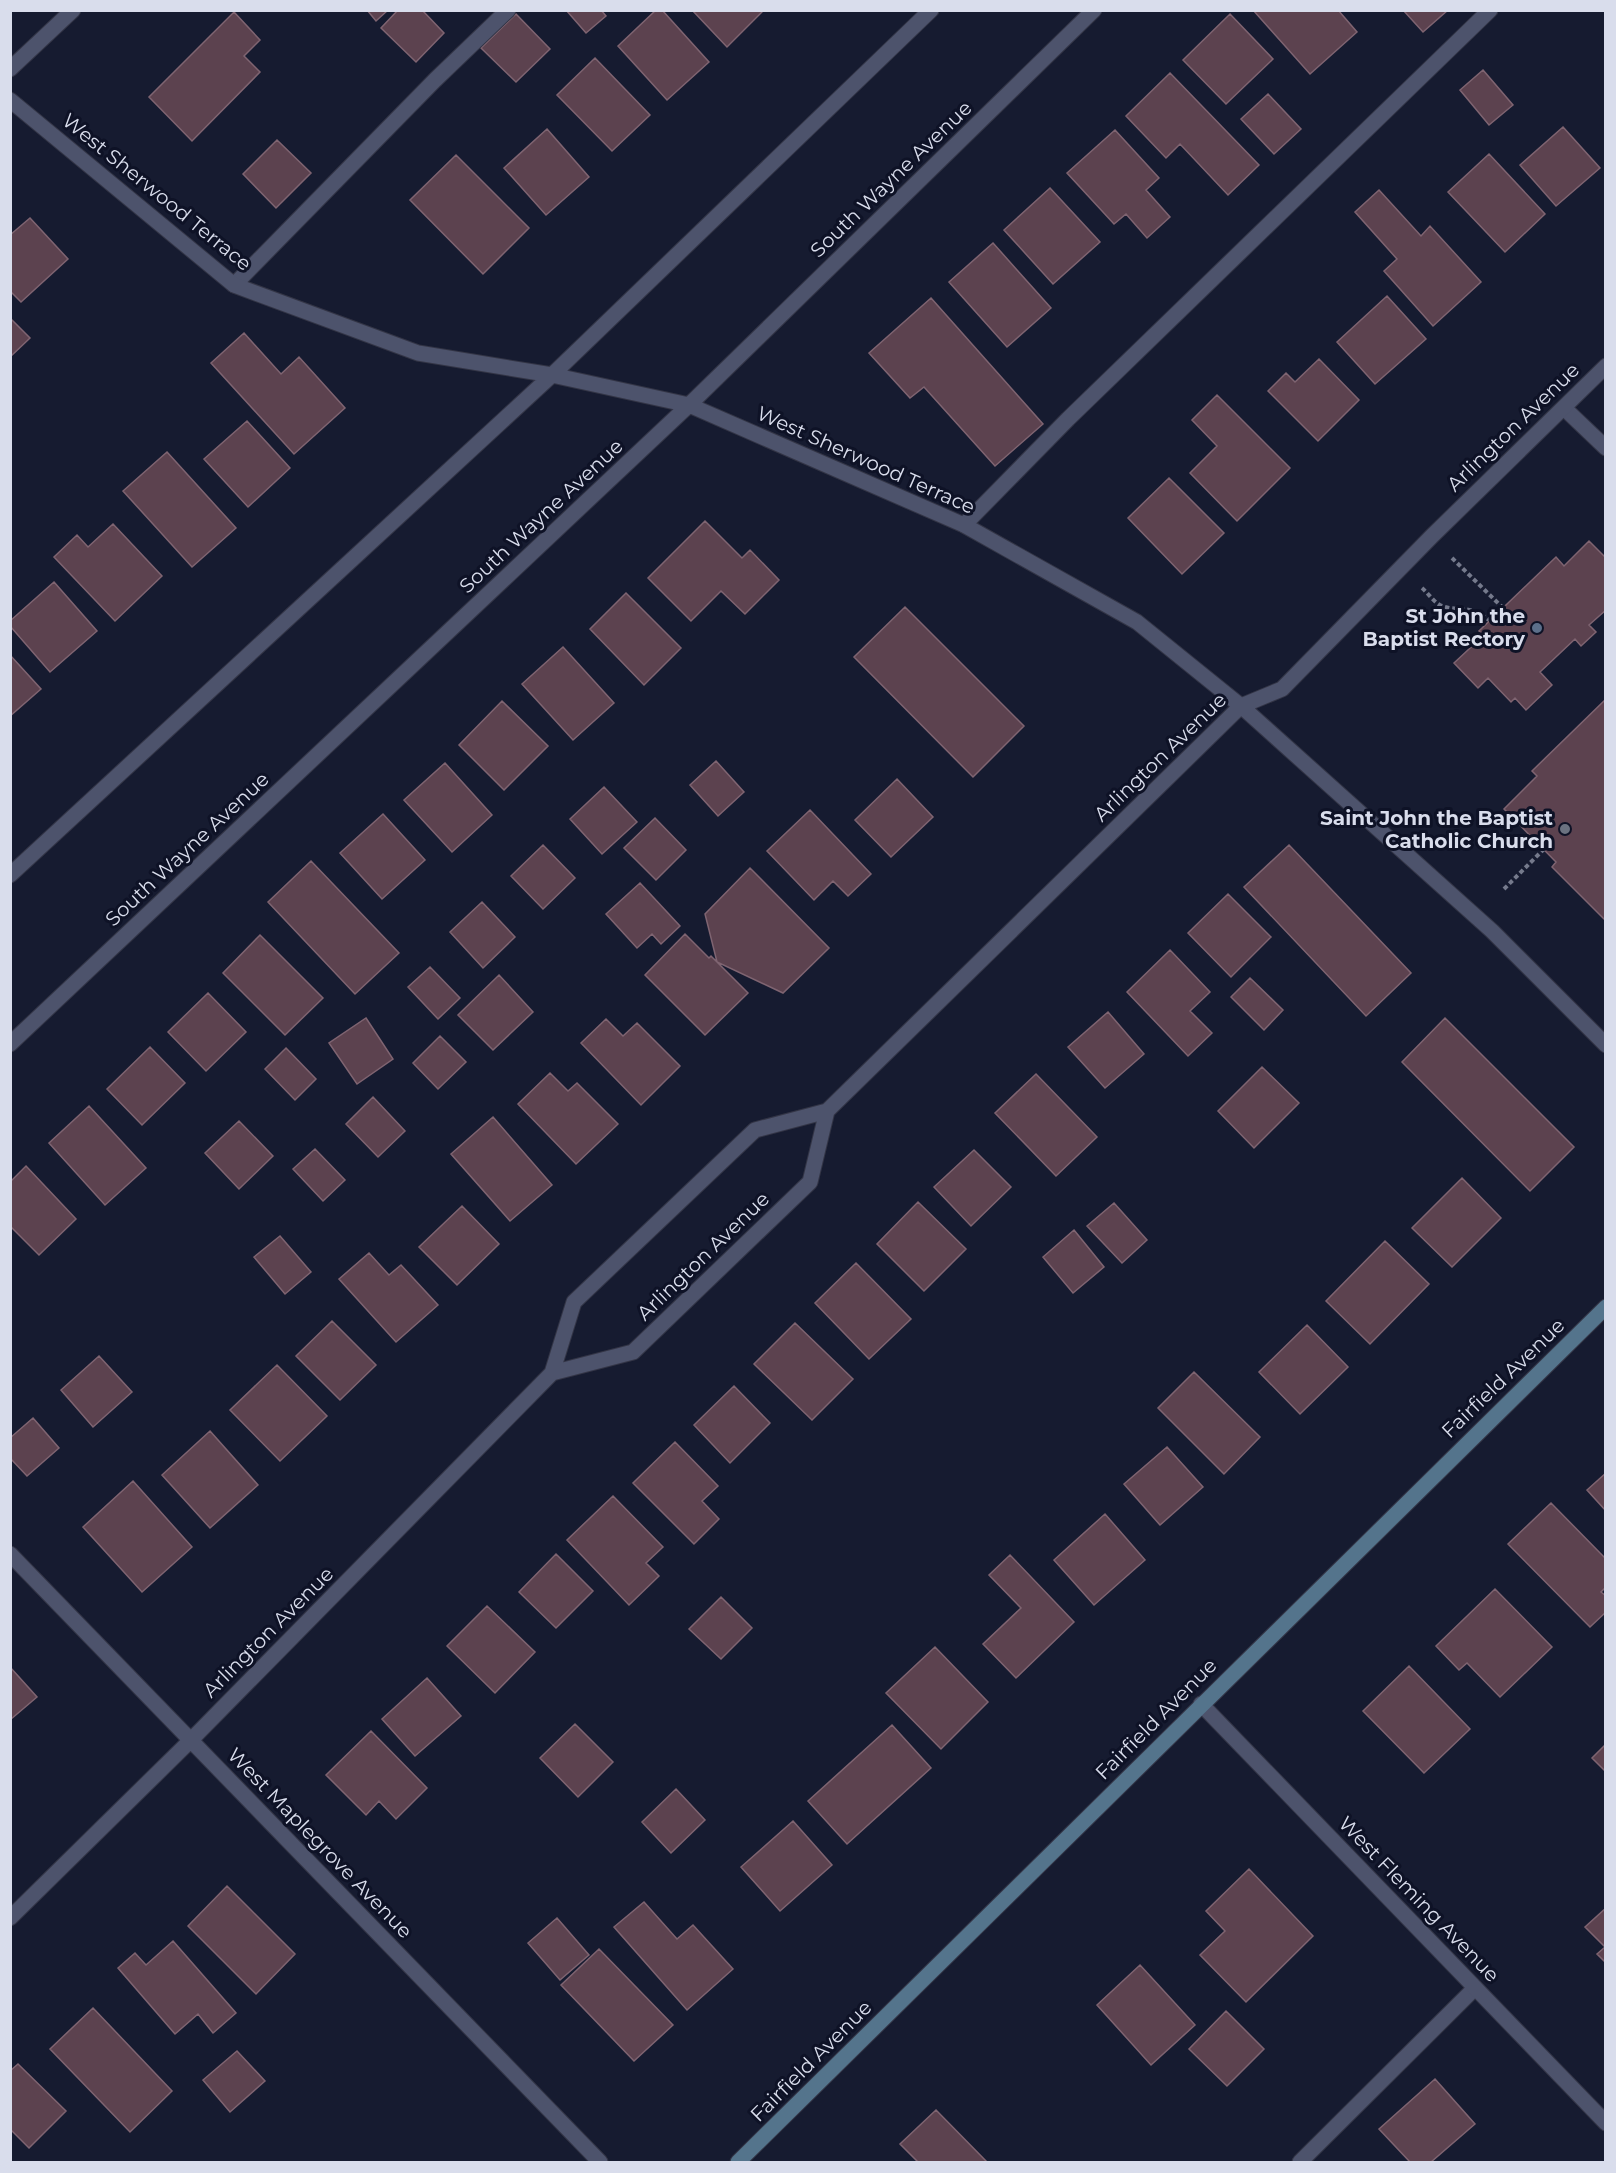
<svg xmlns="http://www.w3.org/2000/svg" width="1616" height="2173" viewBox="0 0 1616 2173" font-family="Montserrat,sans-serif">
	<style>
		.building { fill: #5c424f; stroke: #7f6471; stroke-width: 1.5 }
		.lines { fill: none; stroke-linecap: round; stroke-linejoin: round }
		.service-casing { stroke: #333546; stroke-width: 17 }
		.minor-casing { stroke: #333546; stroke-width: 17 }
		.secondary-casing { stroke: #333546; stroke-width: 17 }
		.path { stroke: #757a8c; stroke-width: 4; stroke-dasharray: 4.5 3; stroke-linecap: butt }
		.service { stroke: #4d536c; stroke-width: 15 }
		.minor { stroke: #4d536c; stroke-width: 15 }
		.secondary { stroke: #54748c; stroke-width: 15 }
		.service-dot { fill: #5c6f8a; stroke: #0e1226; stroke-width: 2 }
		.worship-dot { fill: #6b7280; stroke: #0e1226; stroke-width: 2 }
		.labels { text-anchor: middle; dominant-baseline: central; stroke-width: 6; stroke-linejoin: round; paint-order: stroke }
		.street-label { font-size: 20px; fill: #d9ddec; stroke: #0e1226 }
		.poi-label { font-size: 20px; font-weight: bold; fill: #d9ddec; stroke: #0e1226; text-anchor: end }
	</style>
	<rect width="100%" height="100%" fill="#161b30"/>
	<path class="building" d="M 367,10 L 388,10 L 376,21 Z
		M 398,10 L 422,10 L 444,33 L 416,62 L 381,28 Z
		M 566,10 L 601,10 L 606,16 L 586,33 Z
		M 656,10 L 662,10 L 709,62 L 667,100 L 618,46 Z
		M 692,10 L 764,10 L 727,47 Z
		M 1253,10 L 1338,10 L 1357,32 L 1310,74 Z
		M 1403,10 L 1448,10 L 1423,32 Z
		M 234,12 L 260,40 L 244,56 L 260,72 L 192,141 L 149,97 Z
		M 516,14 L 550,49 L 516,82 L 481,48 Z
		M 1230,14 L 1273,59 L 1226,104 L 1183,60 Z
		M 595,58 L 650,115 L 612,151 L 557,95 Z
		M 1483,70 L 1513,105 L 1489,125 L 1460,90 Z
		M 1170,73 L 1259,165 L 1228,195 L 1180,144 L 1166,158 L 1126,116 Z
		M 1268,94 L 1301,129 L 1274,154 L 1241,119 Z
		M 1563,127 L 1600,168 L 1556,206 L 1520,165 Z
		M 547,129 L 589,177 L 546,215 L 504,168 Z
		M 1115,130 L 1159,178 L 1146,190 L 1170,217 L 1147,238 L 1126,214 L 1114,224 L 1067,173 Z
		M 277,140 L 311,173 L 276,208 L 243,174 Z
		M 1489,154 L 1545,214 L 1505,252 L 1448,192 Z
		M 456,155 L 529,228 L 483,274 L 410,200 Z
		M 1050,188 L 1100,242 L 1053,284 L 1004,230 Z
		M 1379,190 L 1421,236 L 1430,226 L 1481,282 L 1433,326 L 1384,271 L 1397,259 L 1355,212 Z
		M 30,218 L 68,259 L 21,302 L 10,291 L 10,235 Z
		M 993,243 L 1051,308 L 1007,347 L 949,282 Z
		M 1387,296 L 1426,339 L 1375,384 L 1337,342 Z
		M 931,298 L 1043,424 L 995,466 L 924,387 L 910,398 L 869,353 Z
		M 10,318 L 30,338 L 10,357 Z
		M 244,333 L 281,374 L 299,357 L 345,408 L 294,454 L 211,363 Z
		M 1319,359 L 1359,400 L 1318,441 L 1268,391 L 1286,373 L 1295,382 Z
		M 1217,395 L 1290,468 L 1237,521 L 1190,473 L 1217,446 L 1192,420 Z
		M 247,421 L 290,468 L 248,507 L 204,459 Z
		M 167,452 L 236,528 L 192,567 L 123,491 Z
		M 1169,478 L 1224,533 L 1182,574 L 1128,518 Z
		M 705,521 L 742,558 L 750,550 L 779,580 L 745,614 L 721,591 L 691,621 L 648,578 Z
		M 113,524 L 162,576 L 115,621 L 54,557 L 77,535 L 88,547 Z
		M 1589,541 L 1606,558 L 1606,610 L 1589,625 L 1596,632 L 1581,646 L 1575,639 L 1540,672 L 1552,685 L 1526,710 L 1515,698 L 1511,702 L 1488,678 L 1478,688 L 1454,663 L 1484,635 L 1479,631 L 1556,557 L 1564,566 Z
		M 54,582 L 97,631 L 50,672 L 10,626 L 10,621 Z
		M 626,593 L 681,648 L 644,685 L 590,629 Z
		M 905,607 L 1024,726 L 973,777 L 854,657 Z
		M 563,647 L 614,703 L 573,740 L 522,684 Z
		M 10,655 L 41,689 L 10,716 Z
		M 1606,699 L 1606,921 L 1552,867 L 1556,862 L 1504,809 L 1537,776 L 1532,771 Z
		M 502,701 L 548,746 L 504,790 L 459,745 Z
		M 716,761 L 744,792 L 718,816 L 690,785 Z
		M 445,763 L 492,815 L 452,852 L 404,800 Z
		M 897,779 L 933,817 L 891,857 L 855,820 Z
		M 604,787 L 637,822 L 602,854 L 570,819 Z
		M 810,810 L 871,874 L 848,896 L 833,881 L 814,900 L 767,851 Z
		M 383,814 L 425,860 L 382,899 L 340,853 Z
		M 655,818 L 686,850 L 656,880 L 624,848 Z
		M 543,845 L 575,878 L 543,909 L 511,876 Z
		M 1289,845 L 1411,973 L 1366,1016 L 1244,887 Z
		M 311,861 L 399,953 L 355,994 L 268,902 Z
		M 750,868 L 829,948 L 783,993 L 717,962 L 705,914 Z
		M 640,883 L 680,926 L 661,944 L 652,934 L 637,948 L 606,914 Z
		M 1228,894 L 1271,937 L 1231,977 L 1188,933 Z
		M 482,902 L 515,937 L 483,968 L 450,932 Z
		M 685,934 L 709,958 L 711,956 L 748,993 L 705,1035 L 645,975 Z
		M 260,935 L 323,998 L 285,1035 L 223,973 Z
		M 1170,950 L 1210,992 L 1190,1011 L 1212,1033 L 1188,1056 L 1127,992 Z
		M 430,967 L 460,998 L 438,1019 L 408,987 Z
		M 499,975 L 533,1012 L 493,1050 L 458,1015 Z
		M 1250,978 L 1283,1010 L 1264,1030 L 1231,997 Z
		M 208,993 L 246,1032 L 206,1071 L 168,1032 Z
		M 1108,1012 L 1144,1054 L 1105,1088 L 1068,1047 Z
		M 366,1018 L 393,1059 L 357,1084 L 329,1043 Z
		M 1445,1018 L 1574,1147 L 1530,1191 L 1402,1062 Z
		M 606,1019 L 623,1036 L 637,1023 L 680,1066 L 641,1105 L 581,1043 Z
		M 440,1036 L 466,1062 L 438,1089 L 413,1063 Z
		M 150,1047 L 185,1083 L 142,1125 L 107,1089 Z
		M 286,1048 L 316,1079 L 295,1100 L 265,1069 Z
		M 1262,1067 L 1299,1103 L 1254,1148 L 1218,1111 Z
		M 550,1073 L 568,1091 L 577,1083 L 618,1124 L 576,1164 L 518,1104 Z
		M 1036,1074 L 1097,1137 L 1056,1176 L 995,1113 Z
		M 373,1097 L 405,1131 L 378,1157 L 346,1124 Z
		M 89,1106 L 146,1168 L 105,1205 L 49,1143 Z
		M 493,1117 L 552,1185 L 510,1221 L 451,1154 Z
		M 239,1121 L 273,1156 L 239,1189 L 205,1153 Z
		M 315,1149 L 345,1180 L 323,1201 L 293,1169 Z
		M 974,1150 L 1011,1187 L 971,1226 L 934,1187 Z
		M 26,1166 L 76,1219 L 39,1255 L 10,1226 L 10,1182 Z
		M 1462,1178 L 1501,1218 L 1452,1267 L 1412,1228 Z
		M 918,1202 L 966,1249 L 924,1291 L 877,1244 Z
		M 1114,1203 L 1147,1240 L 1122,1263 L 1087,1226 Z
		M 462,1206 L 499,1244 L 457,1285 L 419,1247 Z
		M 1074,1230 L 1104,1267 L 1073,1293 L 1043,1257 Z
		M 280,1236 L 311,1272 L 285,1294 L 254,1257 Z
		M 1385,1241 L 1429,1284 L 1370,1344 L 1326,1301 Z
		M 369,1253 L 389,1275 L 401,1265 L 438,1305 L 396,1342 L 339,1279 Z
		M 856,1263 L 911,1319 L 869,1359 L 815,1303 Z
		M 332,1321 L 376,1365 L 340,1400 L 296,1356 Z
		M 795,1323 L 853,1379 L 812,1420 L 754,1364 Z
		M 1307,1325 L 1348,1367 L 1300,1414 L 1259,1372 Z
		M 99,1356 L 132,1392 L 93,1427 L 61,1390 Z
		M 277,1365 L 327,1416 L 280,1461 L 230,1410 Z
		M 1194,1372 L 1260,1437 L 1224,1474 L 1158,1408 Z
		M 734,1386 L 770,1423 L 730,1463 L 694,1425 Z
		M 33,1418 L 59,1448 L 27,1476 L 10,1458 L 10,1438 Z
		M 210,1431 L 258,1485 L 210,1528 L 162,1475 Z
		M 675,1442 L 718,1486 L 702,1501 L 719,1519 L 694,1544 L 633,1483 Z
		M 1167,1447 L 1203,1487 L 1160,1525 L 1124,1484 Z
		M 1606,1473 L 1606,1511 L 1587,1490 Z
		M 133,1481 L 192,1547 L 142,1592 L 83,1527 Z
		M 613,1496 L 663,1547 L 646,1563 L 659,1576 L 629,1605 L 567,1540 Z
		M 1551,1503 L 1606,1559 L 1606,1587 L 1601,1592 L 1606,1596 L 1606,1612 L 1590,1627 L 1508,1544 Z
		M 1105,1514 L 1145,1560 L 1094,1605 L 1054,1560 Z
		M 556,1554 L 593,1591 L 556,1628 L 519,1592 Z
		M 1010,1555 L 1074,1622 L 1016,1678 L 983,1644 L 1021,1608 L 989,1575 Z
		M 1495,1589 L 1552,1647 L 1500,1697 L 1467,1663 L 1459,1670 L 1436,1646 Z
		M 721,1597 L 752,1628 L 721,1659 L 689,1629 Z
		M 487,1606 L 535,1652 L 495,1693 L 447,1646 Z
		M 935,1647 L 988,1702 L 941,1749 L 886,1693 Z
		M 1409,1666 L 1470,1729 L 1424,1773 L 1363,1711 Z
		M 10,1667 L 37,1697 L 10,1720 Z
		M 427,1678 L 461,1716 L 415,1756 L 382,1719 Z
		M 575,1724 L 613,1762 L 578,1797 L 540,1758 Z
		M 892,1725 L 931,1768 L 847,1844 L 808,1801 Z
		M 371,1731 L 427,1788 L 396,1819 L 379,1801 L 366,1815 L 326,1775 Z
		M 1606,1744 L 1606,1772 L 1592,1758 Z
		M 676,1789 L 705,1820 L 671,1853 L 642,1822 Z
		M 793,1821 L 832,1865 L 780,1911 L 741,1867 Z
		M 1249,1869 L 1313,1936 L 1246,2002 L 1200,1955 L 1225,1931 L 1206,1911 Z
		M 227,1886 L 295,1954 L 256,1994 L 188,1926 Z
		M 644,1902 L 677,1939 L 693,1925 L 733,1969 L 687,2010 L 614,1927 Z
		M 1606,1908 L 1606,1963 L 1597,1954 L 1605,1947 L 1585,1927 Z
		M 557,1918 L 589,1955 L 560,1980 L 528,1943 Z
		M 173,1941 L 236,2013 L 213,2033 L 198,2014 L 175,2034 L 118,1968 L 135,1953 L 146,1965 Z
		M 599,1949 L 673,2025 L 634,2061 L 561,1985 Z
		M 1140,1965 L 1195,2025 L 1151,2065 L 1097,2005 Z
		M 93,2008 L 172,2091 L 130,2132 L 50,2049 Z
		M 1226,2011 L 1264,2049 L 1227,2086 L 1189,2049 Z
		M 237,2051 L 265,2081 L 230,2112 L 203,2080 Z
		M 18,2064 L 66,2111 L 29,2148 L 10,2129 L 10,2071 Z
		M 1435,2079 L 1475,2124 L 1431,2162 L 1410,2162 L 1379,2129 Z
		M 936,2110 L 987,2162 L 918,2162 L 900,2144 Z"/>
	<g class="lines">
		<defs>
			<path id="service" d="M 234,285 L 435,80 L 508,10
				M 1564,408 L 1606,448
				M 964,525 L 1068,419 L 1490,10
				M 1300,2162 L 1475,1988"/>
			<path id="minor" d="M 10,69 L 73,10
				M 10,100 L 234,285 L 418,353 L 552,375 L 689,405 L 964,525 L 1137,622 L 1241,706 L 1492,931 L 1606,1045
				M 10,875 L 552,375 L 931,10
				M 10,1044 L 689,405 L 1094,10
				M 552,1373 L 633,1352 L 810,1182 L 827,1111
				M 10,1554 L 600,2162
				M 1201,1704 L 1606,2123
				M 10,1918 L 191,1740 L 552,1373 L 574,1302 L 755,1130 L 827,1111 L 1241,706 L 1282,689 L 1432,536 L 1606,366"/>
			<path id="secondary" d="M 738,2162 L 1606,1307"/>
		</defs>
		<use href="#service" class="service-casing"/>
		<use href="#minor" class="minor-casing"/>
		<use href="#secondary" class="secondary-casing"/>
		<path class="path" d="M 1452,558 L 1503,608
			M 1422,588 C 1428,593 1434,602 1440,605 C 1458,613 1468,603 1489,620
			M 1504,889 L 1544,849"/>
		<use href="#service" class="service"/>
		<use href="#minor" class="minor"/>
		<use href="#secondary" class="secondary"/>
	</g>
	<circle class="service-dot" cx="1537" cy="628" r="6"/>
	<circle class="worship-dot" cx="1565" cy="829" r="6"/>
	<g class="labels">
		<g class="street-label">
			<text transform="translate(891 179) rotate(-44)">South Wayne Avenue</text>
			<text transform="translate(157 192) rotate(39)">West Sherwood Terrace</text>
			<text transform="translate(1513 427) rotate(-44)">Arlington Avenue</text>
			<text transform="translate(866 460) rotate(24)">West Sherwood Terrace</text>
			<text transform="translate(541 516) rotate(-43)">South Wayne Avenue</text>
			<text transform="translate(1160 757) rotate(-44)">Arlington Avenue</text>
			<text transform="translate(187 849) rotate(-43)">South Wayne Avenue</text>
			<text transform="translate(703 1256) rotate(-44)">Arlington Avenue</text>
			<text transform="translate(1503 1378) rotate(-44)">Fairfield Avenue</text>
			<text transform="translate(268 1632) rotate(-45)">Arlington Avenue</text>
			<text transform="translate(1156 1719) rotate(-45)">Fairfield Avenue</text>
			<text transform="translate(320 1843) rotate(46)">West Maplegrove Avenue</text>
			<text transform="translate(1419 1899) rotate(46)">West Fleming Avenue</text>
			<text transform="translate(811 2061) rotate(-45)">Fairfield Avenue</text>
		</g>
		<g class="poi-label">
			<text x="1525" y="616">St John the<tspan x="1525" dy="23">Baptist Rectory</tspan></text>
			<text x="1553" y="818">Saint John the Baptist<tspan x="1553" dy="23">Catholic Church</tspan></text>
		</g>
	</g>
	<rect width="1616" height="2173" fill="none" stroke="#d9ddec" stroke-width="24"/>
</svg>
